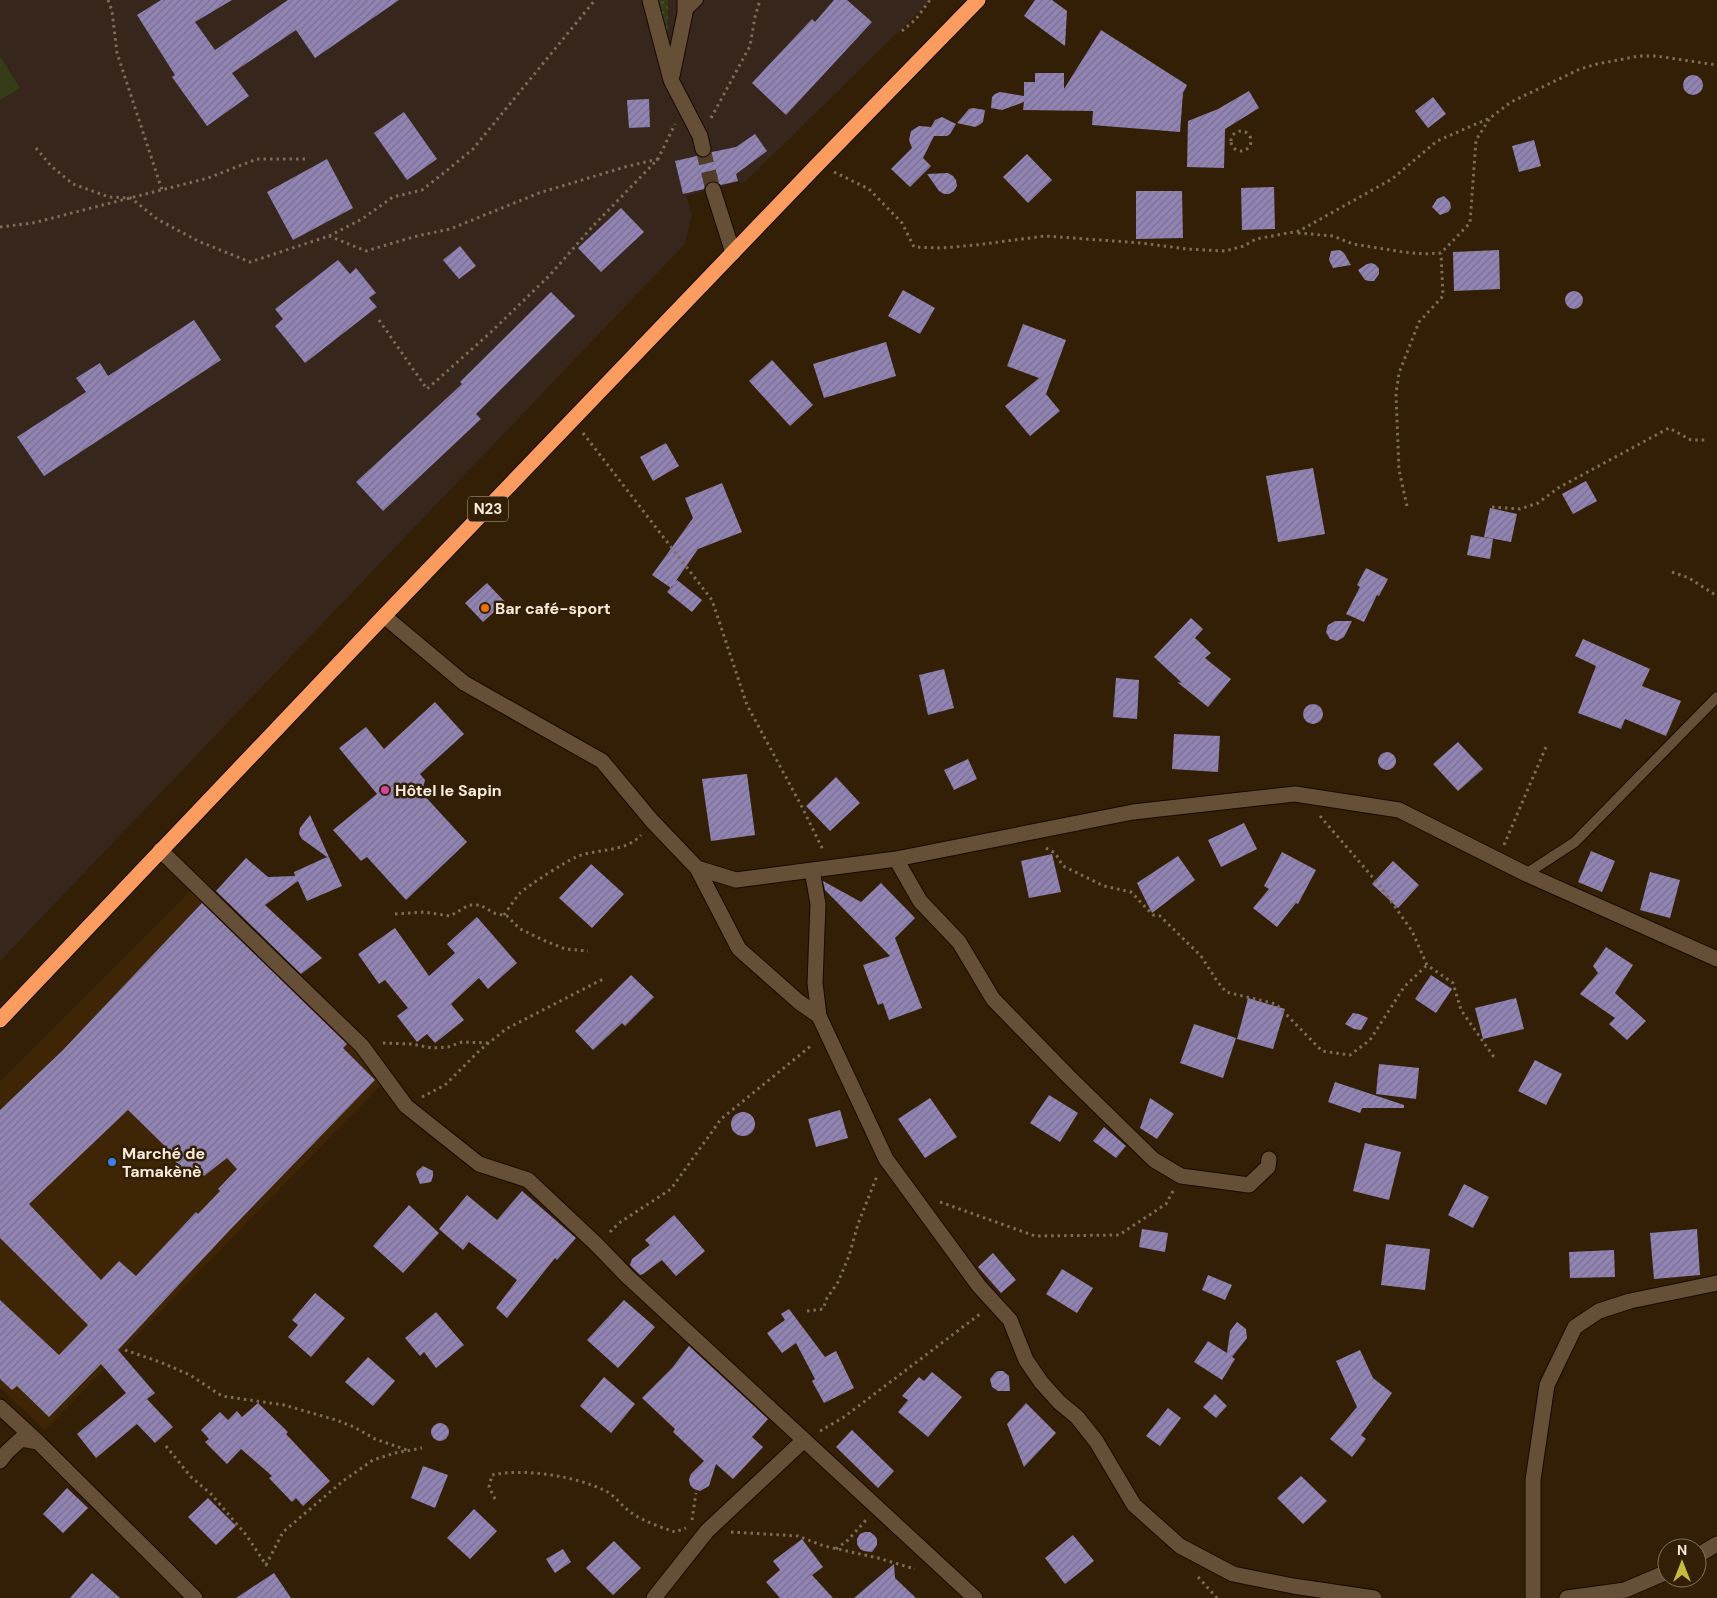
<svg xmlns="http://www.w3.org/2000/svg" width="1717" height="1598" viewBox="0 0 1717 1598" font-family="'DM Sans',sans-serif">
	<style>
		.built { fill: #3d2505 }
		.education { fill: #36261c }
		.grass { fill: url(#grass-dots) }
		.garden { fill: #363c17 }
		.building { fill: url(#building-hatch); fill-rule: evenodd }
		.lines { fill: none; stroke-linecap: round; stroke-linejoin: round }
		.street-tunnel { stroke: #503e26; stroke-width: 15; stroke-dasharray: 15 8; stroke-linecap: butt }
		.lane-casing { stroke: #190800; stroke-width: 12 }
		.street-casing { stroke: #190800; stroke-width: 17 }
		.highway-casing { stroke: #190800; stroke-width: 17 }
		.path { stroke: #7d6c57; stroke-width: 3; stroke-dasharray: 2.5 4; stroke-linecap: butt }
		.lane { stroke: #655037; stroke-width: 10 }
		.street { stroke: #655037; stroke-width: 15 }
		.highway { stroke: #fa9c60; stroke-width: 15 }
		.food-dot { fill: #e8710a; stroke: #321f06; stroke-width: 2 }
		.hotel-dot { fill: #d1479c; stroke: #321f06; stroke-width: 2 }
		.shop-dot { fill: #3f7fe0; stroke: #321f06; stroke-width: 2 }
		.labels { text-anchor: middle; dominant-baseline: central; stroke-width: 5; stroke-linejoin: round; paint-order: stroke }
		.shield { fill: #321f06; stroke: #bdae9c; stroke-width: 1 }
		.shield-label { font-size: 15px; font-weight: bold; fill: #f9ecdd }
		.poi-label { font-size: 16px; font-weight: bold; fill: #f9ecdd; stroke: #321f06; text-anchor: start }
	</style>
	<defs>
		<pattern id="grass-dots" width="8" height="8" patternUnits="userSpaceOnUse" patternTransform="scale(1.25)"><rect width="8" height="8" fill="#363c17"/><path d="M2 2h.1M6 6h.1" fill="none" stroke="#545838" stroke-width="1.8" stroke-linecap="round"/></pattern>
		<pattern id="building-hatch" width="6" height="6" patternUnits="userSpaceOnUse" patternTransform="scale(1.25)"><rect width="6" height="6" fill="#9184b4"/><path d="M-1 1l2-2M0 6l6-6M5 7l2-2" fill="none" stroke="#786f8c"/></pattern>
	</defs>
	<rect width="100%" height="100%" fill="#321f06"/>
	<path class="built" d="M 191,890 L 391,1075 L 45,1430 L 0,1388 L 0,1081 Z"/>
	<path class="education" d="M 0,0 L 931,0 L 744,183 L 737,182 L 686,196 L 692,214 L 685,244 L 0,961 Z"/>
	<path class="grass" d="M 656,0 L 668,0 L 667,48 Z"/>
	<path class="garden" d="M 0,56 L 20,88 L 0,100 Z"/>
	<path class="building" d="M 161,0 L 232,0 L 195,22 L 215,50 L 288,0 L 399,0 L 315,58 L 296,30 L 232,73 L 249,96 L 207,126 L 172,77 L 175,75 L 137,15 Z
		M 834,0 L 847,0 L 872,22 L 786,115 L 752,83 L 812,19 L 815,22 Z
		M 1035,0 L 1052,0 L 1067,11 L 1065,46 L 1024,16 Z
		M 1101,30 L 1187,85 L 1183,93 L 1180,132 L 1092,125 L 1093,111 L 1023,110 L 1024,102 L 1002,110 L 991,108 L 992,97 L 995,94 L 1000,92 L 1024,96 L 1024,82 L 1035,82 L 1035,73 L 1064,73 L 1064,89 Z
		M1683 85a10 10 0 1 1 20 0a10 10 0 1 1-20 0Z
		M 1249,91 L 1259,108 L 1225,129 L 1224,168 L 1187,167 L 1188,121 L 1218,109 Z
		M 1433,97 L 1446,114 L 1428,128 L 1415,111 Z
		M 649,99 L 650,127 L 629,128 L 627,100 Z
		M 973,108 L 985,110 L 983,122 L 979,125 L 975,127 L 957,123 L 969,109 Z
		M 404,112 L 437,159 L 407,180 L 374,133 Z
		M 942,117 L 956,124 L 950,134 L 947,136 L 934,136 L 923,158 L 931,166 L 910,187 L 891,169 L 912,148 L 909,140 L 911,131 L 919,126 L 931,127 L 935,120 Z
		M 755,134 L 767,151 L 736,174 L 738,181 L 721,185 L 715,181 L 711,181 L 706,184 L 704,189 L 683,194 L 675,161 L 697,156 L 706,158 L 712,152 L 736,147 Z
		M 1534,140 L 1541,166 L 1519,172 L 1512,146 Z
		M 1027,154 L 1052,180 L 1028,203 L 1003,177 Z
		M 327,159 L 353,208 L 293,240 L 267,192 Z
		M 948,173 L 953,176 L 956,180 L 957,186 L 954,191 L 949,194 L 944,194 L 939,191 L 927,174 Z
		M 1274,187 L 1275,229 L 1242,230 L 1241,188 Z
		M 1136,191 L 1182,191 L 1183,238 L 1136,239 Z
		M 1444,196 L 1450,202 L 1451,208 L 1448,212 L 1440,215 L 1432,207 L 1437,199 Z
		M 621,208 L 644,232 L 601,272 L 578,248 Z
		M 460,246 L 476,266 L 459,279 L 443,260 Z
		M 1340,250 L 1344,253 L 1351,265 L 1333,268 L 1329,260 L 1331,251 Z
		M 1499,250 L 1500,289 L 1454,291 L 1453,252 Z
		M 338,260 L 350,274 L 356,268 L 376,293 L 369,298 L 377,307 L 305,363 L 275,326 L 283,319 L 275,309 Z
		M 1372,263 L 1376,265 L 1379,269 L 1379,274 L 1374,281 L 1369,281 L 1365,280 L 1358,270 L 1367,264 Z
		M 903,290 L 935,308 L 920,334 L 888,316 Z
		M1565 300a9 9 0 1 1 18 0a9 9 0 1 1-18 0Z
		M 551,292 L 575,316 L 476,414 L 481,419 L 383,511 L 356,482 L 462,384 L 460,382 Z
		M 194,320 L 221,360 L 44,476 L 17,437 L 86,392 L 76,378 L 100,363 L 108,376 Z
		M 1023,324 L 1066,340 L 1046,394 L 1060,411 L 1030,436 L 1005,406 L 1039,378 L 1007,366 Z
		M 886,342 L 896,376 L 824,398 L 813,364 Z
		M 772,360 L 813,405 L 790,426 L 749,381 Z
		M 666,443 L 679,466 L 653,481 L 640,457 Z
		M 1313,468 L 1325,534 L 1278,542 L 1266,476 Z
		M 1586,481 L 1597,501 L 1573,514 L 1562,494 Z
		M 722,483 L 742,532 L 698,549 L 671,588 L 652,575 L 693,518 L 685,498 Z
		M 1490,508 L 1517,514 L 1511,542 L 1484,537 Z
		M 1471,535 L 1493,539 L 1490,559 L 1467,555 Z
		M 1366,568 L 1388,579 L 1379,596 L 1377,595 L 1364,622 L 1346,614 L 1360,587 L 1357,585 Z
		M 677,580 L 702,600 L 692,612 L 667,592 Z
		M 487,583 L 505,602 L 483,622 L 465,603 Z
		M 1191,618 L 1203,629 L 1195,638 L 1211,653 L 1205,658 L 1231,679 L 1208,707 L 1177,682 L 1182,683 L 1154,657 Z
		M 1335,621 L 1352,621 L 1344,637 L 1337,641 L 1330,639 L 1326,632 L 1328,625 Z
		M 1583,639 L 1650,669 L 1642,686 L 1681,701 L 1666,736 L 1625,719 L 1621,729 L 1578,713 L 1596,666 L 1575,656 Z
		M 944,669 L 954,708 L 928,715 L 919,675 Z
		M 1116,678 L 1139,680 L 1137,719 L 1113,717 Z
		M 435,702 L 464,734 L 420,774 L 425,780 L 422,793 L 467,842 L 406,900 L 367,857 L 361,861 L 333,830 L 377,794 L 339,748 L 366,727 L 384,749 Z
		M1303 714a10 10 0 1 1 20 0a10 10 0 1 1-20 0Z
		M 1174,734 L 1220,736 L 1218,772 L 1172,769 Z
		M 1458,742 L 1483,769 L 1458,791 L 1433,764 Z
		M1378 761a9 9 0 1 1 18 0a9 9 0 1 1-18 0Z
		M 968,759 L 977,779 L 954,790 L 944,770 Z
		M 747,774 L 755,835 L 711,841 L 702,779 Z
		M 836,777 L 860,803 L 830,831 L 806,806 Z
		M 310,815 L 342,886 L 307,901 L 298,881 L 265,905 L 322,958 L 301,974 L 216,891 L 246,858 L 268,877 L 295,876 L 294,872 L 327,857 L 302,839 L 299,834 L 300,828 Z
		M 1244,823 L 1257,849 L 1221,867 L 1208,840 Z
		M 1591,851 L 1615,861 L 1602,892 L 1578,882 Z
		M 1282,852 L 1316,870 L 1298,904 L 1296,903 L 1277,927 L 1253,908 L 1269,889 L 1264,886 Z
		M 1052,854 L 1061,892 L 1029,898 L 1021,861 Z
		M 1178,856 L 1195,880 L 1152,913 L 1137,883 Z
		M 1393,861 L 1419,885 L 1398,908 L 1372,884 Z
		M 591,864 L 624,894 L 592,928 L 559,898 Z
		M 1650,872 L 1680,880 L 1670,918 L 1640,910 Z
		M 823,881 L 861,902 L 881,883 L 915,918 L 895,938 L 922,1008 L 889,1020 L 883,1003 L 878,1005 L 863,965 L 890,956 L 825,890 Z
		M 202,903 L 347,1044 L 343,1048 L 375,1080 L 227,1233 L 118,1350 L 155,1393 L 147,1399 L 173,1427 L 155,1443 L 137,1424 L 96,1458 L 77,1434 L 126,1393 L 101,1364 L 49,1417 L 17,1386 L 12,1390 L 0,1379 L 0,1300 L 59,1355 L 88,1325 L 0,1238 L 0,1110 L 63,1050 ZM 128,1110 L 175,1156 L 172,1158 L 190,1176 L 197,1169 L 204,1176 L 227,1158 L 237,1169 L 218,1189 L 220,1191 L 198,1214 L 196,1212 L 136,1276 L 119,1261 L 101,1280 L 29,1204 Z
		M 477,917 L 517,963 L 488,989 L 479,978 L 451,1004 L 464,1020 L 435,1043 L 427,1034 L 417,1042 L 397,1016 L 408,1008 L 385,980 L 379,984 L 358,954 L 395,928 L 429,976 L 455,953 L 447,944 Z
		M 1606,947 L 1633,965 L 1615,993 L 1646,1021 L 1627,1040 L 1609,1024 L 1615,1018 L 1580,994 L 1598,973 L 1593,966 Z
		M 631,975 L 654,997 L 625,1026 L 622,1023 L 593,1050 L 575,1031 Z
		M 1431,975 L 1452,989 L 1436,1013 L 1415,999 Z
		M 1248,998 L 1285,1009 L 1273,1049 L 1237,1039 Z
		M 1516,998 L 1524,1029 L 1483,1039 L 1475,1008 Z
		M 1353,1013 L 1359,1014 L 1368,1018 L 1361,1030 L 1354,1029 L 1345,1024 Z
		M 1194,1024 L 1236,1038 L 1223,1078 L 1180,1063 Z
		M 1535,1060 L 1562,1074 L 1546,1105 L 1518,1091 Z
		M 1379,1064 L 1419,1068 L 1416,1099 L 1376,1094 Z
		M 1335,1082 L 1404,1105 L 1404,1108 L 1362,1108 L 1360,1113 L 1328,1102 Z
		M 1049,1095 L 1078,1113 L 1060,1142 L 1030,1123 Z
		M 930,1098 L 957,1137 L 925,1158 L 898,1119 Z
		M 1150,1098 L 1174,1114 L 1157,1139 L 1140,1128 Z
		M 840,1110 L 848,1138 L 816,1147 L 808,1119 Z
		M731 1124a12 12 0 1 1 24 0a12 12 0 1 1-24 0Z
		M 1104,1127 L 1126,1146 L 1116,1158 L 1093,1141 Z
		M 1365,1143 L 1401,1152 L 1389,1200 L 1353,1191 Z
		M 423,1166 L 433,1171 L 433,1176 L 431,1182 L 420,1184 L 416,1174 L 417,1171 Z
		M 1464,1184 L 1489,1197 L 1473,1228 L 1448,1215 Z
		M 522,1191 L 576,1238 L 557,1260 L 555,1258 L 507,1318 L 496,1308 L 517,1280 L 469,1242 L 463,1250 L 439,1229 L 467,1195 L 497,1220 Z
		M 409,1205 L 439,1233 L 403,1273 L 373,1246 Z
		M 674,1215 L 705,1251 L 676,1276 L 662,1260 L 643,1274 L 640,1275 L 630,1265 L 632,1259 L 650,1245 L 645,1240 Z
		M 1142,1229 L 1168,1233 L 1165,1252 L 1139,1247 Z
		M 1697,1229 L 1700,1275 L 1654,1279 L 1650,1233 Z
		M 1386,1244 L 1430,1249 L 1425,1290 L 1381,1285 Z
		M 1614,1250 L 1615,1277 L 1570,1278 L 1569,1252 Z
		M 993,1253 L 1016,1280 L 1001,1293 L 978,1267 Z
		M 1062,1269 L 1093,1288 L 1077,1313 L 1046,1294 Z
		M 1208,1275 L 1232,1285 L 1225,1300 L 1202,1290 Z
		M 315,1293 L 345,1318 L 311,1357 L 288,1337 L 298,1325 L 292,1320 Z
		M 624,1300 L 655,1327 L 618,1368 L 587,1340 Z
		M 789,1309 L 825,1357 L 836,1351 L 854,1388 L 824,1403 L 812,1381 L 815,1379 L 796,1343 L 782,1353 L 767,1333 L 785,1320 L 781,1314 Z
		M 436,1312 L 464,1345 L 436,1368 L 424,1352 L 420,1356 L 405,1338 Z
		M 1237,1322 L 1246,1329 L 1247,1338 L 1232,1357 L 1235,1359 L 1222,1380 L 1194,1362 L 1208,1341 L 1227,1353 L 1230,1331 Z
		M 689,1346 L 768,1419 L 752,1437 L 763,1447 L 733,1479 L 716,1464 L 709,1486 L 700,1491 L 694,1489 L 690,1485 L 689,1479 L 691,1474 L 704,1461 L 673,1432 L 675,1429 L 642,1398 L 672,1368 Z
		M 1360,1350 L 1373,1378 L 1392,1393 L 1361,1435 L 1366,1439 L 1352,1457 L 1330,1439 L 1357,1407 L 1336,1361 Z
		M 368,1357 L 395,1381 L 373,1406 L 345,1382 Z
		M 998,1371 L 1003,1371 L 1009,1376 L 1010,1391 L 998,1391 L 992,1387 L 990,1379 L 995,1373 Z
		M 932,1372 L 962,1397 L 928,1437 L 898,1412 L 908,1400 L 902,1396 L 919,1377 L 924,1381 Z
		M 604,1377 L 635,1404 L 611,1433 L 580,1406 Z
		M 1215,1394 L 1227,1406 L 1216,1418 L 1203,1407 Z
		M 258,1403 L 288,1432 L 286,1434 L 330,1481 L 303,1506 L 296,1498 L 292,1502 L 269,1478 L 272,1476 L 241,1449 L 227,1464 L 205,1442 L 209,1439 L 201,1430 L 220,1412 L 228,1420 L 237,1411 L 242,1417 Z
		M 1026,1403 L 1056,1433 L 1024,1467 L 1007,1424 Z
		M 1168,1408 L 1181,1418 L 1160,1446 L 1146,1436 Z
		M431 1432a9 9 0 1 1 18 0a9 9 0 1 1-18 0Z
		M 852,1430 L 894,1471 L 878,1488 L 836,1447 Z
		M 423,1466 L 448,1475 L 435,1508 L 411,1498 Z
		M 1301,1476 L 1327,1501 L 1303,1524 L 1277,1498 Z
		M 67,1488 L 88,1508 L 63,1533 L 43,1514 Z
		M 208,1498 L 236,1526 L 216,1545 L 188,1517 Z
		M 474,1509 L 497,1531 L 470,1559 L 447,1538 Z
		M 865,1532 L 870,1532 L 874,1535 L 877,1539 L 877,1545 L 872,1552 L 864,1551 L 860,1549 L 857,1544 L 857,1539 L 860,1534 Z
		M 1073,1535 L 1094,1561 L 1065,1584 L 1045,1558 Z
		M 802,1539 L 823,1567 L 812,1575 L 833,1598 L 780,1598 L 766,1582 L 780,1570 L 773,1561 Z
		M 614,1541 L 641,1568 L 613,1595 L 586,1568 Z
		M 563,1549 L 571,1562 L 555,1573 L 546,1559 Z
		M 894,1564 L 895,1578 L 916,1598 L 854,1598 Z
		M 92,1573 L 120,1598 L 70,1598 Z
		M 274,1573 L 291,1598 L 236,1598 Z"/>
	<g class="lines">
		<path class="street-tunnel" d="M 703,149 L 713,190"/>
		<defs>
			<path id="lane" d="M 685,13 L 698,0
				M 1526,874 L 1575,842 L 1717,697"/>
			<path id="street" d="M 650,0 L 671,80 L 700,136 L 703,149
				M 672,76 L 685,13 L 685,0
				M 713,190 L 733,253
				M 384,616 L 464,683 L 602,761 L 652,821 L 697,868 L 736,880 L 896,859 L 1133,812 L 1295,794 L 1399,810 L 1526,874 L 1717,959
				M 160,850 L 362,1046 L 406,1106 L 479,1164 L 528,1180 L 596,1244 L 627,1276 L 975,1598
				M 896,859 L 920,901 L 959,942 L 993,999 L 1068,1076 L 1154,1160 L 1181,1176 L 1249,1185 L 1268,1167 L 1269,1159
				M 697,868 L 739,949 L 799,1002 L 819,1016
				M 812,870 L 818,904 L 815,983 L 819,1016 L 886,1159 L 979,1286 L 1010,1320 L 1026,1360 L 1041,1382 L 1059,1402 L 1077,1417 L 1096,1441 L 1134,1505 L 1180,1546 L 1233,1574 L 1293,1586 L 1374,1598
				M 0,1407 L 38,1442 L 195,1598
				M 0,1461 L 7,1452 L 21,1439 L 38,1442
				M 1697,1556 L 1717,1544
				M 654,1598 L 707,1531 L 804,1440
				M 1533,1598 L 1533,1480 L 1547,1385 L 1575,1327 L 1599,1311 L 1630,1301 L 1717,1283
				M 1567,1598 L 1625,1590 L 1667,1572"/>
			<path id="highway" d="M 0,1020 L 384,616 L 817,165 L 978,0"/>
		</defs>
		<use href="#lane" class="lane-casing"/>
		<use href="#street" class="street-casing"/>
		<use href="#highway" class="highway-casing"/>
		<path class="path" d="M 108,0 L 112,11 L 117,53 L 162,190
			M 902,31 L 916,19 L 930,0
			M 711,118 L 750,46 L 755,17 L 760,0
			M1231 141a10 10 0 1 1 20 0a10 10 0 1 1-20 0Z
			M 36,148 L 51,166 L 73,184 L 109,197 L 131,198 L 157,219 L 198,241 L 250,262 L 329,236 L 362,219 L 393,197 L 422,190 L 445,172 L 473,149 L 595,0
			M 834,172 L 869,189 L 902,223 L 914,247 L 941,248 L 976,245 L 1045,236 L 1141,243 L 1187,249 L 1225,251 L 1244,246 L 1256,239 L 1299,231 L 1392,179 L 1437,141 L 1490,118 L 1511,102 L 1580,69 L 1597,64 L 1639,56 L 1656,56 L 1717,65
			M 0,227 L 33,223 L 208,178 L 257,159 L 308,159
			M 1298,233 L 1333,236 L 1353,244 L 1403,252 L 1424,254 L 1441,253 L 1470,223 L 1476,140 L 1490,118
			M 329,236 L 366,251 L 417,236 L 450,229 L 539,193 L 625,167 L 658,159
			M 379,320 L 427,389 L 490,333 L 549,276 L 593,226 L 658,159 L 675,124
			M 583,433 L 712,600 L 747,705 L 802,807 L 823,850
			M 1407,506 L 1399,470 L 1396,394 L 1399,373 L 1419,322 L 1443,296 L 1441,253
			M 1492,507 L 1520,509 L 1538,503 L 1558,488 L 1669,428 L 1691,440 L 1707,440
			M 1672,572 L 1689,578 L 1717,596
			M 1320,816 L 1381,887 L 1412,931 L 1427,965 L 1453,983 L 1461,1010 L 1496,1060
			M 1504,845 L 1546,747
			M 1046,848 L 1055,853 L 1063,866 L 1104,886 L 1131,892 L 1153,915 L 1160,916 L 1201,956 L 1217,981 L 1226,992 L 1276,1004 L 1322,1051 L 1350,1055 L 1370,1040 L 1404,987 L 1427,965
			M 395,914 L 424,912 L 450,916 L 469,905 L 480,905 L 494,913 L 507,916 L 520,929 L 543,940 L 565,949 L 588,951
			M 504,915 C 509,908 514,900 520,893 C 529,885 565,862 576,857 C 597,848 625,853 641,835
			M 383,1043 L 411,1044 L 432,1048 L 448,1047 L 462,1042 L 490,1043
			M 422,1097 L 445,1085 L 480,1050 L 506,1029 L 605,978
			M 940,1202 L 1035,1236 L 1119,1235 L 1166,1204 L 1173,1191
			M 610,1232 L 619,1223 L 671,1189 L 721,1119 L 812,1045
			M 807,1311 L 823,1309 L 827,1298 L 838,1282 L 849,1256 L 858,1224 L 877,1176
			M 125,1350 L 160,1362 L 190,1375 L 222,1396 L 284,1405 L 336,1420 L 354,1427 L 375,1439 L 407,1450
			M 820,1431 L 844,1417 L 980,1314
			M 166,1446 L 191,1477 L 211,1494 L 247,1536 L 266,1565 L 283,1532 L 343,1481 L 373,1460 L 395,1453 L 422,1448
			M 495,1499 L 489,1487 L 492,1475 C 525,1468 575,1476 606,1491 C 615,1496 621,1505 629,1511 C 642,1521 660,1527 675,1532 L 686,1528
			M 692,1520 L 696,1493
			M 731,1532 L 798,1536 L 824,1546 L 878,1558 L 915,1569
			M 836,1549 L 848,1540 L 866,1520
			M 1198,1577 L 1217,1598"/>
		<use href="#lane" class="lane"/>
		<use href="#street" class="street"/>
		<use href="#highway" class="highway"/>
	</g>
	<circle class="food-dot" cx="485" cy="608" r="5"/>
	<circle class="hotel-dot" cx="385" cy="790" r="5"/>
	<circle class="shop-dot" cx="112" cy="1162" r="5"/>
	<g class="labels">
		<rect class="shield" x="468" y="496.5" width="40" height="25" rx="4"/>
		<g class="shield-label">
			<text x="488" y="509">N23</text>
		</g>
		<g class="poi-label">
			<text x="495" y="608">Bar café-sport</text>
			<text x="395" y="790">Hôtel le Sapin</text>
			<text x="122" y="1153">Marché de<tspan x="122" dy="18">Tamakènè</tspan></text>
		</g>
	</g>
	<g transform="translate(1682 1563)"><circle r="24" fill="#321f06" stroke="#82715c"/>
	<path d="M0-4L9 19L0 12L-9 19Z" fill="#c5bc3d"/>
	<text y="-8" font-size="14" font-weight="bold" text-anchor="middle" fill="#f9ecdd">N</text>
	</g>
</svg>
